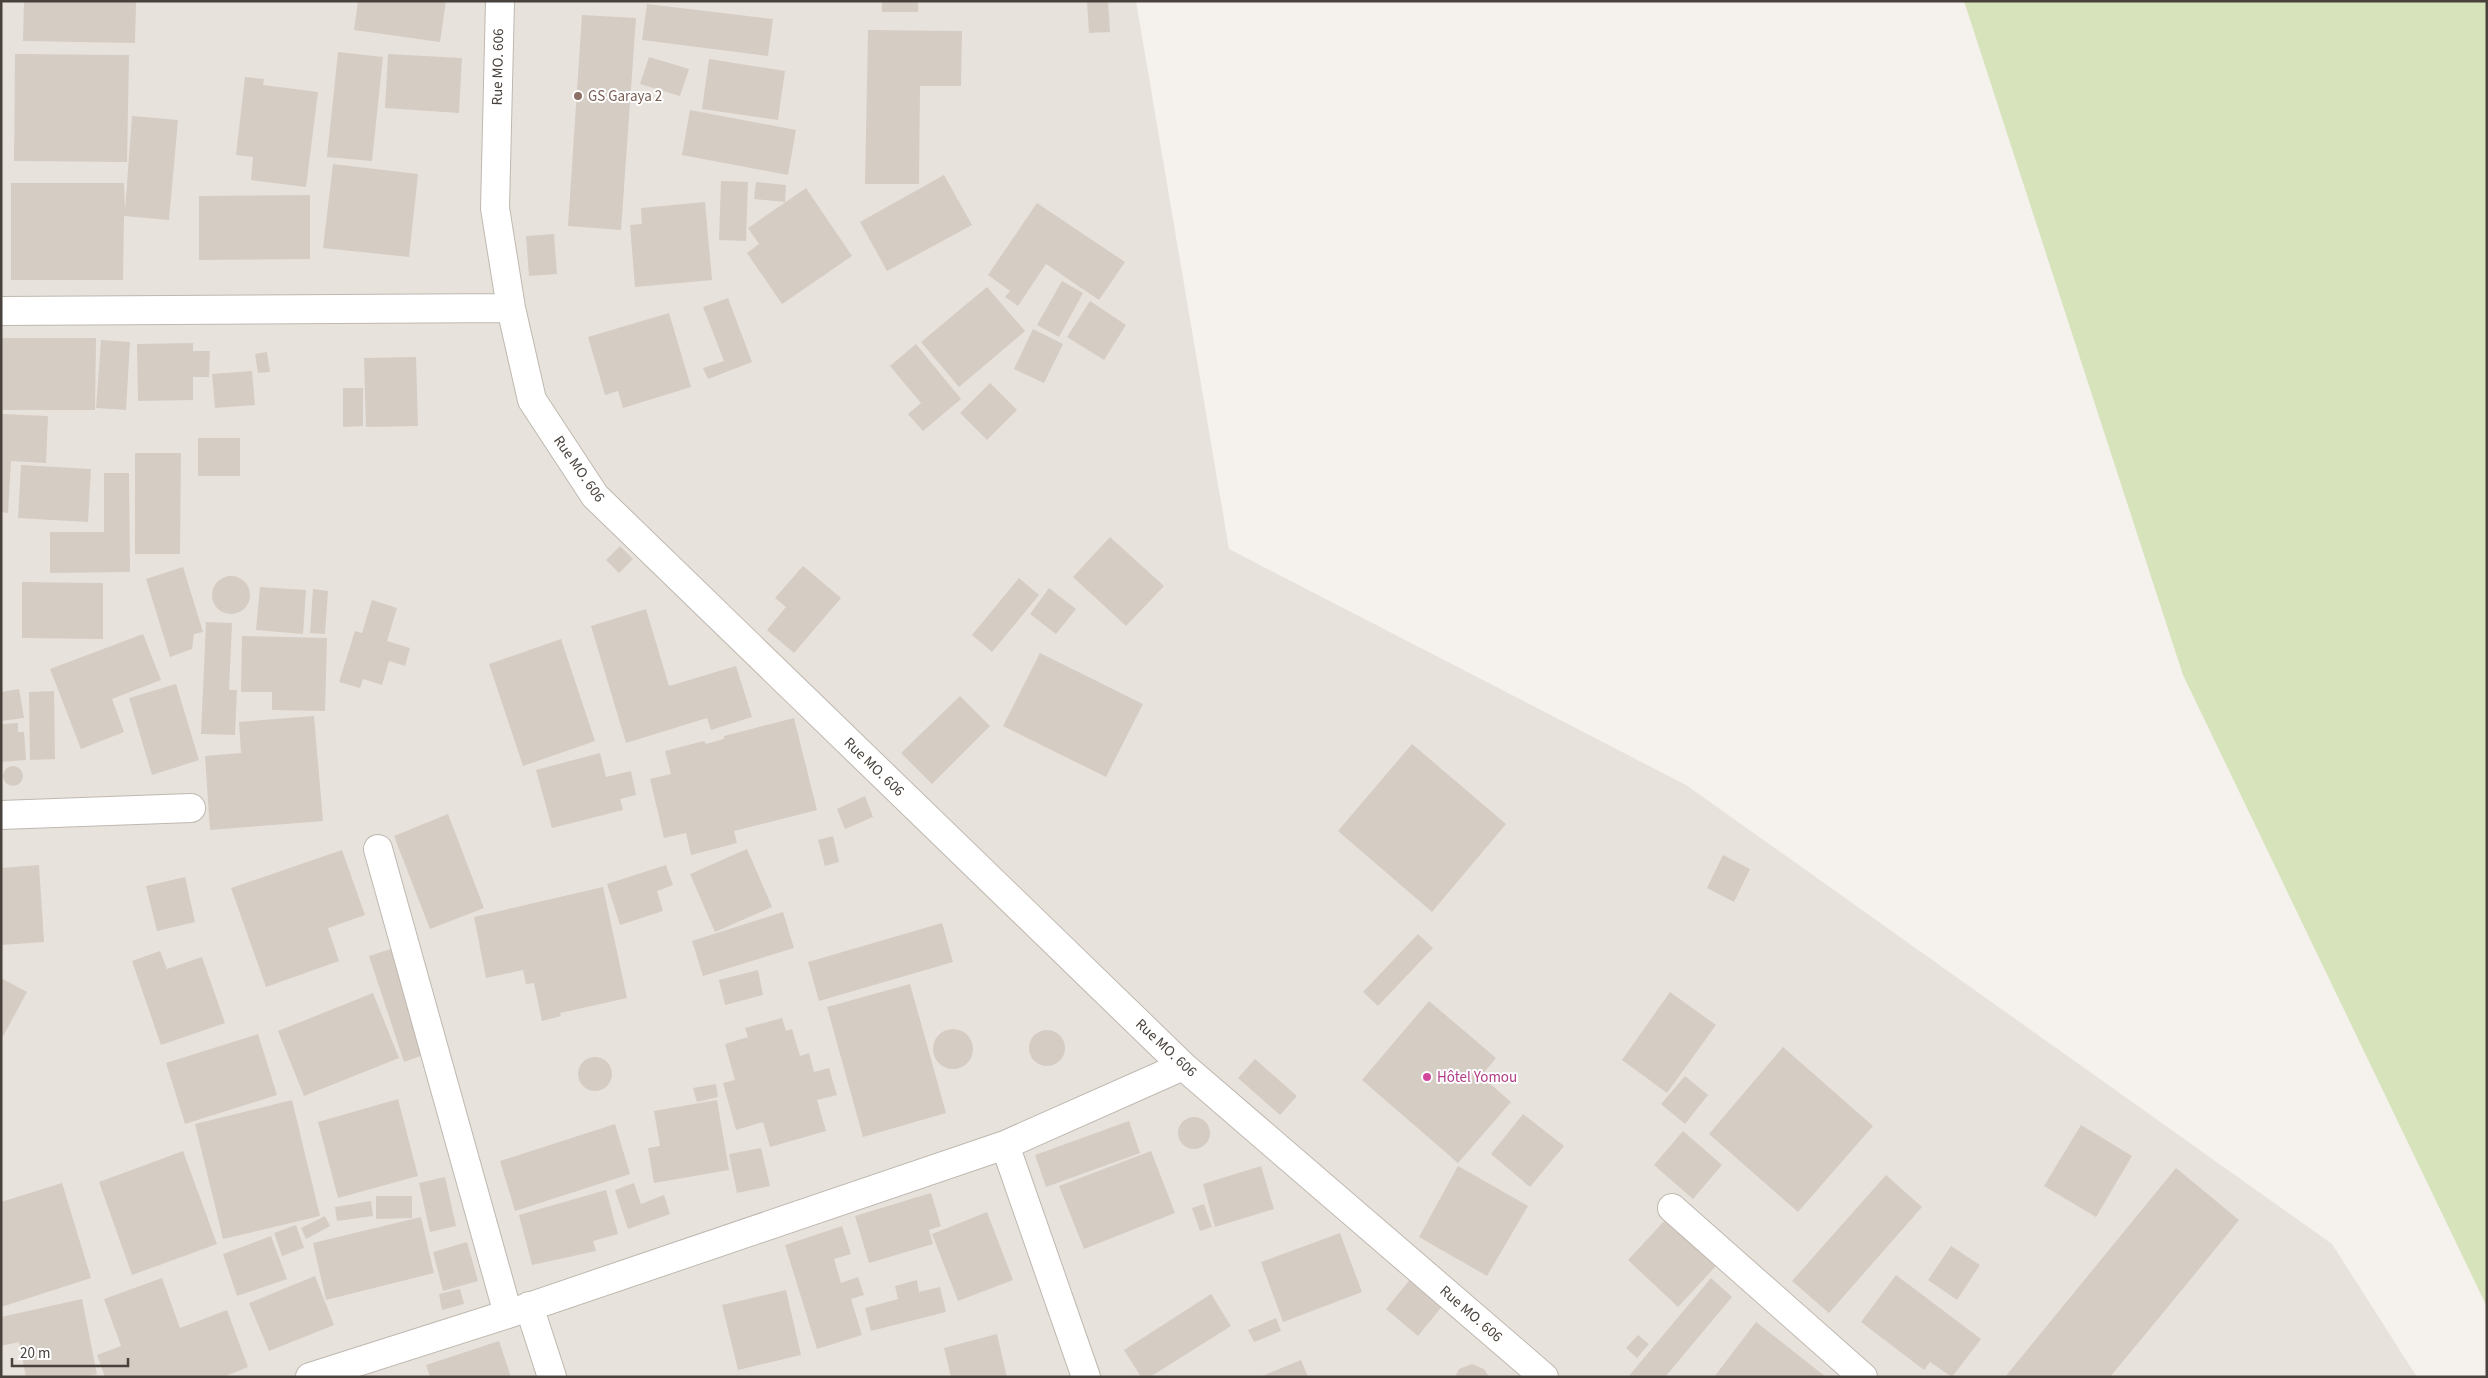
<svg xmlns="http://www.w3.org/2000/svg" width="2488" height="1378" viewBox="0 0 2488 1378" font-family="'Source Sans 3',sans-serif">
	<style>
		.residential { fill: #e8e2dc }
		.green { fill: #d7e3bb }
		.building { fill: #d5ccc4 }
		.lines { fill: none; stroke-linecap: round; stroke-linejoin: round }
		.minor-casing { stroke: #bfb8b0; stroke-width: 30 }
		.minor { stroke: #fff; stroke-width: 28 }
		.education-dot { fill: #8d6e63; stroke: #fff; stroke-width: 2 }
		.hotel-dot { fill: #d1479c; stroke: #fff; stroke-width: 2 }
		.labels { text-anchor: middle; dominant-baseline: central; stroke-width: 4; stroke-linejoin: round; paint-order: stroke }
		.street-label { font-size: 15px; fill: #49413b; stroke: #fff }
		.education-label { font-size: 15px; fill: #785e54; stroke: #fff; text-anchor: start }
		.hotel-label { font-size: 15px; fill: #b23c85; stroke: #fff; text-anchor: start }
	</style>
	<rect width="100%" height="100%" fill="#f5f1ed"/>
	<path class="residential" d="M 1,1 L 1136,1 L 1229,549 L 1686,785 L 2332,1244 L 2417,1377 L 1,1377 Z"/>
	<path class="green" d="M 1964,1 L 2487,1 L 2487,1307 L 2183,675 Z"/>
	<path class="building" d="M 24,1 L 136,1 L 135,43 L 23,41 Z
		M 358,1 L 446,1 L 440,42 L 354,30 Z
		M 882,1 L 918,1 L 918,12 L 882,12 Z
		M 1087,1 L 1108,1 L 1110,32 L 1089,33 Z
		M 647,4 L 773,19 L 768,56 L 642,40 Z
		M 582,15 L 636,18 L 621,230 L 568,226 Z
		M 868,30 L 962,31 L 961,86 L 920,86 L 919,184 L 865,184 Z
		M 338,52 L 383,57 L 372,161 L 327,157 Z
		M 15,54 L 129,55 L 127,162 L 14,161 Z
		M 388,54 L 462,58 L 459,113 L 385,108 Z
		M 649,57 L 689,69 L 680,96 L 640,84 Z
		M 709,59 L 785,71 L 778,120 L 702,109 Z
		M 245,77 L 264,79 L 263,85 L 318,92 L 306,187 L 251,180 L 253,157 L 236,155 Z
		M 690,110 L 796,130 L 788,175 L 682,155 Z
		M 132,116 L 178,120 L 169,220 L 124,216 L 123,280 L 11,280 L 11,183 L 124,183 L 125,211 Z
		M 333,164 L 418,174 L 409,257 L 323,248 Z
		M 944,175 L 972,225 L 887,271 L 860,222 Z
		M 721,181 L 748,182 L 746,241 L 719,240 Z
		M 756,182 L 786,185 L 785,202 L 754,199 Z
		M 806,188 L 852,256 L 782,304 L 747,253 L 759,244 L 748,228 Z
		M 310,195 L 310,259 L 199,260 L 199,196 Z
		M 705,202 L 712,280 L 635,287 L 630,225 L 642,224 L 641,208 Z
		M 1037,203 L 1125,262 L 1099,300 L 1046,264 L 1018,306 L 1005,297 L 1010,291 L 988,275 Z
		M 554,234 L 557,274 L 529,276 L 526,236 Z
		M 1062,281 L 1083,293 L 1059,337 L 1037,325 Z
		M 987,287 L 1025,331 L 959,387 L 921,342 Z
		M 728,298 L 752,362 L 708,379 L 703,368 L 724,361 L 703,307 Z
		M 1090,301 L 1126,325 L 1104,360 L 1067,337 Z
		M 669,313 L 691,387 L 623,408 L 618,391 L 605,395 L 588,337 Z
		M 1033,329 L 1063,344 L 1044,383 L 1014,369 Z
		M 1,338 L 96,338 L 95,410 L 1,410 Z
		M 101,340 L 130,342 L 126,410 L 96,408 Z
		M 193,343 L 193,351 L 210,351 L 209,377 L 193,377 L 193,400 L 138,401 L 137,344 Z
		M 916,344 L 961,399 L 923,431 L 908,414 L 921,403 L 890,366 Z
		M 267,352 L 270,372 L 258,373 L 255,354 Z
		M 416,357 L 418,426 L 366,427 L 364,358 Z
		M 252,371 L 255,405 L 215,408 L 212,374 Z
		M 990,383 L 1017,410 L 987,440 L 960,413 Z
		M 343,388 L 363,388 L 363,426 L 343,427 Z
		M 1,414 L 48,416 L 46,463 L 11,461 L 8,513 L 1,512 Z
		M 198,438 L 240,438 L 240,476 L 198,476 Z
		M 135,453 L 181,453 L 180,554 L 135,554 Z
		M 21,465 L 91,469 L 88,522 L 18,518 Z
		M 104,473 L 129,473 L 130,572 L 50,573 L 50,532 L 104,532 Z
		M 1110,537 L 1164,586 L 1126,626 L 1073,577 Z
		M 620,546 L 633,559 L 619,573 L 606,560 Z
		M 803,566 L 841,598 L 794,653 L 767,630 L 786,607 L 775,598 Z
		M 183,567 L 203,632 L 194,634 L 192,649 L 170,657 L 146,579 Z
		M212 595a19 19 0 1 1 38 0a19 19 0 1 1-38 0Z
		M 1019,578 L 1039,595 L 992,652 L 972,635 Z
		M 22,582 L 103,583 L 103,639 L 22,638 Z
		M 260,587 L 306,590 L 303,634 L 256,630 Z
		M 1049,588 L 1076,609 L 1056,634 L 1030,614 Z
		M 313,589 L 328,591 L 325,634 L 310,633 Z
		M 372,600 L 397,608 L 387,641 L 410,648 L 405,666 L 389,661 L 382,685 L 363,679 L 360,688 L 339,682 L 355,631 L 362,633 Z
		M 646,609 L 669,686 L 736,666 L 752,717 L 711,730 L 707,718 L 626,743 L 591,626 Z
		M 206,622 L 232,623 L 229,690 L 237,690 L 235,735 L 201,734 Z
		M 143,634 L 161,680 L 112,699 L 124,732 L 81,749 L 50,669 Z
		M 242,636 L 327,638 L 325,711 L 272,710 L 272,692 L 241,692 Z
		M 561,639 L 595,741 L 523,766 L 489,664 Z
		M 1040,653 L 1143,704 L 1106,777 L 1003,726 Z
		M 176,684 L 199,760 L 152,775 L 129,698 Z
		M 19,689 L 24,718 L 1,721 L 1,692 Z
		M 54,691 L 55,759 L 30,760 L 29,692 Z
		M 960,696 L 990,726 L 932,784 L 901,753 Z
		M 314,716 L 323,821 L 210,830 L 205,756 L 241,753 L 239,722 Z
		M 794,718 L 817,810 L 734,831 L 737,843 L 691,855 L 686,833 L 664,838 L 650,779 L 671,774 L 665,751 L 704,741 L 706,744 L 724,739 L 724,736 Z
		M 18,723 L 18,732 L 24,732 L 26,760 L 1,762 L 1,724 Z
		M 1412,744 L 1506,824 L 1432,912 L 1338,831 Z
		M 600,753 L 606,777 L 631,771 L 636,795 L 620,799 L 623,810 L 552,828 L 536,770 Z
		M3 776a10 10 0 1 1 20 0a10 10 0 1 1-20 0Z
		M 865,796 L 873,817 L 845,829 L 837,809 Z
		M 448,814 L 484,908 L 430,929 L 394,836 Z
		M 833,836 L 839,862 L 825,866 L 818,840 Z
		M 747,849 L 772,907 L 715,932 L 690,874 Z
		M 342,850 L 365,915 L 328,928 L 339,961 L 266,987 L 231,888 Z
		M 1723,855 L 1750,869 L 1734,902 L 1707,888 Z
		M 39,865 L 44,942 L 1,945 L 1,868 Z
		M 666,865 L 673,885 L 657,891 L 663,911 L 620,925 L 607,884 Z
		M 185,877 L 195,922 L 157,931 L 146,886 Z
		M 603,887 L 627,998 L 560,1013 L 561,1016 L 542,1021 L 534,983 L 526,984 L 523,970 L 486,978 L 474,917 Z
		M 783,912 L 794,948 L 703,976 L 692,941 Z
		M 942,923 L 953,962 L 819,1001 L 808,962 Z
		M 1418,934 L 1433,948 L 1378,1006 L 1363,992 Z
		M 394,948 L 429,1053 L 404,1062 L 369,956 Z
		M 160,951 L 167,969 L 202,957 L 225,1023 L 161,1045 L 132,961 Z
		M 758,970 L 763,995 L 725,1005 L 719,980 Z
		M 1,978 L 27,992 L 1,1040 Z
		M 910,984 L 946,1113 L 863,1137 L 827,1007 Z
		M 1670,992 L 1716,1025 L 1667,1093 L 1622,1060 Z
		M 373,993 L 399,1058 L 304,1096 L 278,1031 Z
		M 1429,1001 L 1496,1058 L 1481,1076 L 1511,1102 L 1458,1163 L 1362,1080 Z
		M 782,1018 L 786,1031 L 792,1029 L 800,1056 L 809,1053 L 814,1072 L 829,1068 L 837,1095 L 817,1100 L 826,1131 L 770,1147 L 763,1122 L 736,1130 L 723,1083 L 735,1080 L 725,1044 L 748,1037 L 745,1028 Z
		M933 1049a20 20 0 1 1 40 0a20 20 0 1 1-40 0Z
		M1029 1048a18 18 0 1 1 36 0a18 18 0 1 1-36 0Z
		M 258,1034 L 277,1095 L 185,1124 L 166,1063 Z
		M 1783,1047 L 1873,1126 L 1798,1212 L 1709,1134 Z
		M578 1074a17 17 0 1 1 34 0a17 17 0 1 1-34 0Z
		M 1255,1059 L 1297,1096 L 1280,1115 L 1238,1078 Z
		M 1685,1076 L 1708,1095 L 1685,1124 L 1661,1104 Z
		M 716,1084 L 718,1097 L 697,1102 L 693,1088 Z
		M 398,1099 L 418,1176 L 338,1198 L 318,1122 Z
		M 292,1100 L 320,1216 L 223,1239 L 195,1124 Z
		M 717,1100 L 729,1170 L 654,1183 L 648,1148 L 660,1146 L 654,1111 Z
		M 1523,1114 L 1564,1146 L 1530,1187 L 1491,1154 Z
		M1178 1133a16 16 0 1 1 32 0a16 16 0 1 1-32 0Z
		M 1129,1121 L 1140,1153 L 1046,1187 L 1035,1155 Z
		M 615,1124 L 630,1174 L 515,1211 L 500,1161 Z
		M 2081,1125 L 2132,1156 L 2096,1217 L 2044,1186 Z
		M 1683,1131 L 1722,1165 L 1693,1199 L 1654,1165 Z
		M 761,1148 L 770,1186 L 737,1193 L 729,1154 Z
		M 183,1151 L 217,1244 L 132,1275 L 99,1182 Z
		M 1151,1151 L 1175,1213 L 1084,1249 L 1059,1186 Z
		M 1261,1166 L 1274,1209 L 1215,1227 L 1203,1184 Z
		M 1458,1166 L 1528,1206 L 1487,1276 L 1419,1237 Z
		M 2176,1168 L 2239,1220 L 2181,1291 L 2110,1377 L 2005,1377 Z
		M 1886,1175 L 1922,1207 L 1829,1313 L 1792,1281 Z
		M 445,1177 L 456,1226 L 430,1232 L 419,1183 Z
		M 62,1183 L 91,1278 L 1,1307 L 1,1202 Z
		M 634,1183 L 641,1204 L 664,1195 L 670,1214 L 628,1229 L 615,1190 Z
		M 606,1190 L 618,1234 L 593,1241 L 596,1251 L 532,1265 L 519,1215 Z
		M 931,1193 L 941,1226 L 929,1230 L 933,1244 L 869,1263 L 855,1216 Z
		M 376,1196 L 412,1196 L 412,1218 L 376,1219 Z
		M 371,1201 L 373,1216 L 337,1221 L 335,1207 Z
		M 1204,1204 L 1212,1227 L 1200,1231 L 1192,1208 Z
		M 987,1212 L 1013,1280 L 958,1301 L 932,1234 Z
		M 325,1216 L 330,1226 L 306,1239 L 301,1228 Z
		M 421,1217 L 434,1273 L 326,1300 L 313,1243 Z
		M 1666,1219 L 1716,1266 L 1678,1307 L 1628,1260 Z
		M 296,1225 L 304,1248 L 282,1256 L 274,1233 Z
		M 842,1226 L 851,1254 L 834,1259 L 841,1283 L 858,1277 L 864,1295 L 851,1299 L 862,1335 L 817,1349 L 785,1245 Z
		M 1340,1233 L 1362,1292 L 1283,1322 L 1261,1262 Z
		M 271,1236 L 287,1279 L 237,1296 L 223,1254 Z
		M 467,1242 L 478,1281 L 443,1291 L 433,1252 Z
		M 1951,1246 L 1980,1265 L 1957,1300 L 1928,1280 Z
		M 1896,1275 L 1981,1339 L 1952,1377 L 1930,1362 L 1924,1370 L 1861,1322 Z
		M 315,1276 L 334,1325 L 269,1351 L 249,1303 Z
		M 1412,1277 L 1444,1304 L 1418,1336 L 1386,1309 Z
		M 162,1278 L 180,1328 L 227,1310 L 248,1367 L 223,1377 L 105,1377 L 97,1355 L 121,1346 L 104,1299 Z
		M 1711,1278 L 1732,1297 L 1665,1377 L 1628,1377 Z
		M 917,1280 L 919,1292 L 940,1287 L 946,1312 L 871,1331 L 865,1308 L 898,1299 L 895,1286 Z
		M 460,1289 L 464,1304 L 442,1310 L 439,1294 Z
		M 786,1290 L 801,1355 L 738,1370 L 722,1305 Z
		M 1211,1294 L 1231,1326 L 1150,1377 L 1141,1377 L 1124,1350 Z
		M 82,1299 L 97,1374 L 85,1377 L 26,1377 L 19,1342 L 1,1346 L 1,1317 Z
		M 1276,1318 L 1281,1331 L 1254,1342 L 1248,1330 Z
		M 1756,1322 L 1826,1377 L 1714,1377 Z
		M 997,1334 L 1007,1377 L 951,1377 L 944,1348 Z
		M 1638,1335 L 1649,1344 L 1637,1358 L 1626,1348 Z
		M 499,1341 L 511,1377 L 430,1377 L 426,1365 Z
		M 1301,1360 L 1308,1377 L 1260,1377 Z
		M 1472,1364 L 1484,1369 L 1489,1377 L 1455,1377 L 1459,1369 Z"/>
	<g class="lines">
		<defs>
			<path id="minor" d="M 500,1 L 495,208 L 511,308 L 532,400 L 595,496 L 1183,1066 L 1544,1377
				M 1,311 L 511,308
				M 1,815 L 191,808
				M 378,849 L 508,1314
				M 1005,1145 L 1086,1377
				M 1672,1208 L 1863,1377
				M 529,1306 L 552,1377
				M 310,1377 L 508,1314 L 1005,1145 L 1183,1066"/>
		</defs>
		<use href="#minor" class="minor-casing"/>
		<use href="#minor" class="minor"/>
	</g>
	<circle class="education-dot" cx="578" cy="96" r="5"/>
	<circle class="hotel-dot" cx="1427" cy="1077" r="5"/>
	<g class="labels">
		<g class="street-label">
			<text transform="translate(498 67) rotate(-89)">Rue MO. 606</text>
			<text transform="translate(579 469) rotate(55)">Rue MO. 606</text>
			<text transform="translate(874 767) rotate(44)">Rue MO. 606</text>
			<text transform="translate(1166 1048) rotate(43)">Rue MO. 606</text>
			<text transform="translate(1471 1314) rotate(41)">Rue MO. 606</text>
		</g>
		<g class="education-label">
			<text x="588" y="96">GS Garaya 2</text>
		</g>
		<g class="hotel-label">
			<text x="1437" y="1077">Hôtel Yomou</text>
		</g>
	</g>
	<rect width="2488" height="1378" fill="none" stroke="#49413b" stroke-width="5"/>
	<path d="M12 1358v8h116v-8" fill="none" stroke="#49413b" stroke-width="2.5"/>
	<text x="20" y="1358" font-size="15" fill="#49413b" stroke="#ffffff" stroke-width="4" paint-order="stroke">20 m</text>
</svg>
